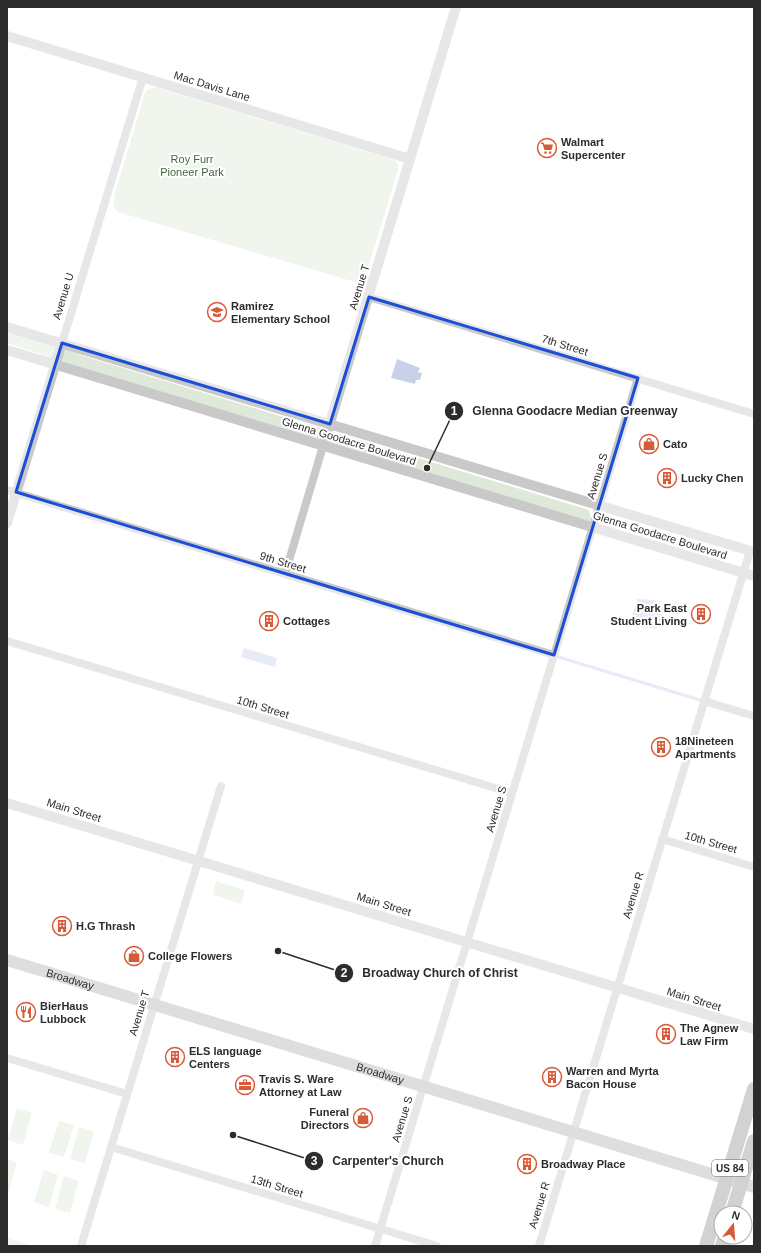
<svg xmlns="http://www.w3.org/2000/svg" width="761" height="1253" viewBox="0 0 761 1253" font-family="Arial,sans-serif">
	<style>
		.green { fill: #dee9da }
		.water { fill: #c7d2e8 }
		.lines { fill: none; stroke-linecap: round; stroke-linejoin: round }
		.stream { stroke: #c7d2e8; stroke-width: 3 }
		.minor { stroke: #c9c9c9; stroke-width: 8 }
		.tertiary { stroke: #c9c9c9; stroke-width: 10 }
		.secondary { stroke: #b6b6b6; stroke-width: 12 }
		.trunk { stroke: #9c9c9c; stroke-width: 14 }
		.marked { fill: none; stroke: #1d4ed8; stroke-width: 3; stroke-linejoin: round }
		.labels { text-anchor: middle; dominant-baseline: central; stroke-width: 4; stroke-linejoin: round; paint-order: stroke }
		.shield { fill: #fff; stroke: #6b6b6b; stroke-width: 1 }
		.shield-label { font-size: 10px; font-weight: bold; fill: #2c2c2c }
		.street-label { font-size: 11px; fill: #2c2c2c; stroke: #fff }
		.poi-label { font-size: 11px; font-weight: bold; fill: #2c2c2c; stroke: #fff; text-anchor: start }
		.park-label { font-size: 11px; fill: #44643d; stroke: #fff }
		.leader { fill: none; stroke: #2c2c2c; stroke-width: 1.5 }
		.callout-dot { fill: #2c2c2c; stroke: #fff; stroke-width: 1.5 }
		.mark-label { font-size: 12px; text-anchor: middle; font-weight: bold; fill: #fff }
		.callout-label { font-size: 12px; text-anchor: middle; font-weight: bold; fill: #2c2c2c; stroke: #fff; stroke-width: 4; stroke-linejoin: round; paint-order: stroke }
	</style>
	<rect width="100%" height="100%" fill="#fff"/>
	<path class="green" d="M 155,87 L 395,160 L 398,164 L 398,170 L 364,281 L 355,282 L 118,212 L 113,206 L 115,198 L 114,196 L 144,96 L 146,91 Z
		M 7,330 L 41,340 L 83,356 L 589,510 L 591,520 L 589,521 L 79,370 L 38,353 L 7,343 Z
		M 216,881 L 245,890 L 241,904 L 214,895 L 213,891 Z
		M 17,1108 L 32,1113 L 23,1145 L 8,1140 Z
		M 59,1121 L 74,1125 L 64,1157 L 49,1153 Z
		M 79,1127 L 94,1131 L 85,1163 L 70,1159 Z
		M 7,1159 L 17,1162 L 8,1194 L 7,1194 Z
		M 44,1170 L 58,1175 L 49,1207 L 34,1202 Z
		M 64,1176 L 79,1181 L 70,1213 L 55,1209 Z
		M 7,1238 L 32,1246 L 7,1246 Z"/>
	<path class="water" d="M 397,359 L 420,368 L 418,372 L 422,373 L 420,380 L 416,380 L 415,384 L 391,378 Z
		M 637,599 L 654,600 L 665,607 L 661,612 L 663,615 L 661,623 L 655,629 L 633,622 L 632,615 L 635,606 L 638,605 Z
		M 244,648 L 277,658 L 275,667 L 241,657 Z"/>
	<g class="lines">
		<path class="stream" d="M 555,656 L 703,701"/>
		<path class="minor" d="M 369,297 L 754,414
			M 62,343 L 143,77
			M 7,490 L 554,655
			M 285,574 L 323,446
			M 7,641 L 512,793
			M 704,701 L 754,716
			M 662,839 L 754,867
			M 7,1058 L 127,1094
			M 111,1147 L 437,1246
			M 81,1246 L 221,786
			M 375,1246 L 638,378
			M 539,1246 L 750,551"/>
		<path class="tertiary" d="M 7,36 L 410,159
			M 7,327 L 754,552
			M 7,350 L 754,576
			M 323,446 L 456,7
			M 7,523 L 62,343
			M 7,803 L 754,1029"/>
		<path class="secondary" id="s1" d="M 7,960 L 754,1187"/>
		<path class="trunk" d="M 732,1213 L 754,1141
			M 706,1246 L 754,1089
			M 722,1246 L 725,1237"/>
	</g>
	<path d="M0 0H761V1253H0ZM 369,297 L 638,378 L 554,655 L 16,492 L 62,343 L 330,424 Z" fill="#fff" fill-opacity=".55" fill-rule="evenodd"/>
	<path class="marked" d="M 369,297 L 638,378 L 554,655 L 16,492 L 62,343 L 330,424 Z"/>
	<defs>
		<symbol id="supermarket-ring" viewBox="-11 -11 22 22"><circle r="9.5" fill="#fff" stroke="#d95a38" stroke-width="1.5"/><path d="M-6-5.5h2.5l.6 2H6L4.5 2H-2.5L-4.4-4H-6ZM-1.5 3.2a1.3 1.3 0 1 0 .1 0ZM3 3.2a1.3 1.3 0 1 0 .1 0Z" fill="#d95a38"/></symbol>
		<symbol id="school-ring" viewBox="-11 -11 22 22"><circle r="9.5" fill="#fff" stroke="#d95a38" stroke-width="1.5"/><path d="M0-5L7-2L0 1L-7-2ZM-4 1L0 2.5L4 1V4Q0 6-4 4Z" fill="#d95a38"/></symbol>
		<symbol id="shop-ring" viewBox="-11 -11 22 22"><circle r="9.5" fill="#fff" stroke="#d95a38" stroke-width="1.5"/><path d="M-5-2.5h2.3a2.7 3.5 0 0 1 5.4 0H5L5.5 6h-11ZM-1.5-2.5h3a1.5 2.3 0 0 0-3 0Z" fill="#d95a38"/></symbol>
		<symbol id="building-ring" viewBox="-11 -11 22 22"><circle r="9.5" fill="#fff" stroke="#d95a38" stroke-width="1.5"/><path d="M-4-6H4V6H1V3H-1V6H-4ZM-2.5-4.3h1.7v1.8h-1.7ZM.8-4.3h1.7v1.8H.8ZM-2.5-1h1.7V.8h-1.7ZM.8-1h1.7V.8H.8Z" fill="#d95a38"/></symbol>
		<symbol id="restaurant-ring" viewBox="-11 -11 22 22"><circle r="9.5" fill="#fff" stroke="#d95a38" stroke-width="1.5"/><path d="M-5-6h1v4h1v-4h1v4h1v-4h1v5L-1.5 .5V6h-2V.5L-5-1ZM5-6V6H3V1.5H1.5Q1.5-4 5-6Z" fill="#d95a38"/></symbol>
		<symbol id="office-ring" viewBox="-11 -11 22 22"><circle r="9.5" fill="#fff" stroke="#d95a38" stroke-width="1.5"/><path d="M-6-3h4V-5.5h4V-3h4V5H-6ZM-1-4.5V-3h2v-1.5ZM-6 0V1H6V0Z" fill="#d95a38"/></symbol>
	</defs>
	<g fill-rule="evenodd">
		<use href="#supermarket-ring" x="536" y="137" width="22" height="22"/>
		<use href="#school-ring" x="206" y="301" width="22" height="22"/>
		<use href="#shop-ring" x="638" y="433" width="22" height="22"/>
		<use href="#building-ring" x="656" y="467" width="22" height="22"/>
		<use href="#building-ring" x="690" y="603" width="22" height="22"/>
		<use href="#building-ring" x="258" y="610" width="22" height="22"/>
		<use href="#building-ring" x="650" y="736" width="22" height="22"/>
		<use href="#building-ring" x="51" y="915" width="22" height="22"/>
		<use href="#shop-ring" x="123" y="945" width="22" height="22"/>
		<use href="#restaurant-ring" x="15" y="1001" width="22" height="22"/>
		<use href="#building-ring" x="655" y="1023" width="22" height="22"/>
		<use href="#building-ring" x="164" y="1046" width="22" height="22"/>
		<use href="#building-ring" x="541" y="1066" width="22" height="22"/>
		<use href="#office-ring" x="234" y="1074" width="22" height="22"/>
		<use href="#shop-ring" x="352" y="1107" width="22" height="22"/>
		<use href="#building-ring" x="516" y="1153" width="22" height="22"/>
	</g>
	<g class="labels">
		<rect class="shield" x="712" y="1160" width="36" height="16" rx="3"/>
		<g class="shield-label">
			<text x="730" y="1168">US 84</text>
		</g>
		<g class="street-label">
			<text transform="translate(212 86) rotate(17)">Mac Davis Lane</text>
			<text transform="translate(359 287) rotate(-73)">Avenue T</text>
			<text transform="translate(63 296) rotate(-73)">Avenue U</text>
			<text transform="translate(565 345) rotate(17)">7th Street</text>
			<text transform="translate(349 441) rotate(17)">Glenna Goodacre Boulevard</text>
			<text transform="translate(597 476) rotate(-73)">Avenue S</text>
			<text transform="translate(660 535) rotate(17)">Glenna Goodacre Boulevard</text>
			<text transform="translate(283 562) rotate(17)">9th Street</text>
			<text transform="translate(263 707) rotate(17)">10th Street</text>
			<text transform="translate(496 809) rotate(-73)">Avenue S</text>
			<text transform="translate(74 810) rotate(17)">Main Street</text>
			<text transform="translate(711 842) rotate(16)">10th Street</text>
			<text transform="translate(633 895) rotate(-73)">Avenue R</text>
			<text transform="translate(384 904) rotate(17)">Main Street</text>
			<text stroke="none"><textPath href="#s1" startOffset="66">Broadway</textPath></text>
			<text transform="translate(694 999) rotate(17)">Main Street</text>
			<text transform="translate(139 1013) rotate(-73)">Avenue T</text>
			<text stroke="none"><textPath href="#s1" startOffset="390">Broadway</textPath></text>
			<text transform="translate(402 1119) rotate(-73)">Avenue S</text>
			<text transform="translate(277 1186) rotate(17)">13th Street</text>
			<text transform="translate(539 1205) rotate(-73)">Avenue R</text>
		</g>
		<g class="poi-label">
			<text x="561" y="142">Walmart<tspan x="561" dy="13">Supercenter</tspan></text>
			<text x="231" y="306">Ramirez<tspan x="231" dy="13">Elementary School</tspan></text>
			<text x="663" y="444">Cato</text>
			<text x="681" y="478">Lucky Chen</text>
			<text x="687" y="608" text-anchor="end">Park East<tspan x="687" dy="13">Student Living</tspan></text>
			<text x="283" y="621">Cottages</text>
			<text x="675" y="741">18Nineteen<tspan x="675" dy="13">Apartments</tspan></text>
			<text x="76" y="926">H.G Thrash</text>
			<text x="148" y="956">College Flowers</text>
			<text x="40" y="1006">BierHaus<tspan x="40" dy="13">Lubbock</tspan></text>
			<text x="680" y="1028">The Agnew<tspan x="680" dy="13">Law Firm</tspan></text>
			<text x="189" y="1051">ELS language<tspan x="189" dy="13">Centers</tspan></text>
			<text x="566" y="1071">Warren and Myrta<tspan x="566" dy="13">Bacon House</tspan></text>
			<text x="259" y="1079">Travis S. Ware<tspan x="259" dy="13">Attorney at Law</tspan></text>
			<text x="349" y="1112" text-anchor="end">Funeral<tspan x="349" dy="13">Directors</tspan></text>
			<text x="541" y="1164">Broadway Place</text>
		</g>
		<g class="park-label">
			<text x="192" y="159">Roy Furr<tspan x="192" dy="13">Pioneer Park</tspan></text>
		</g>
	</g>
	<path class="leader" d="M427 468L454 411M278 951L344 973M233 1135L314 1161"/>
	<g class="callout-dot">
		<circle cx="427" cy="468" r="4"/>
		<circle cx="278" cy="951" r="4"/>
		<circle cx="233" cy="1135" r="4"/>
		<circle cx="454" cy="411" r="10"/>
		<circle cx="344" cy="973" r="10"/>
		<circle cx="314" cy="1161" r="10"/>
	</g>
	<g class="mark-label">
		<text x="454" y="415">1</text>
		<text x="344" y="977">2</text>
		<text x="314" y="1165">3</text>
	</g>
	<g class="callout-label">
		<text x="575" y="415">Glenna Goodacre Median Greenway</text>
		<text x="440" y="977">Broadway Church of Christ</text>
		<text x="388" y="1165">Carpenter's Church</text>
	</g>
	<rect width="761" height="1253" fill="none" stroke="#2c2c2c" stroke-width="16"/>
	<g transform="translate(733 1225) rotate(17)"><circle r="19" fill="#ffffff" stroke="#ababab"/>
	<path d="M0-3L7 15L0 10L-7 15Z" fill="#d95a38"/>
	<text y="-6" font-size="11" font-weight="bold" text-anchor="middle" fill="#2c2c2c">N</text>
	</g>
</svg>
